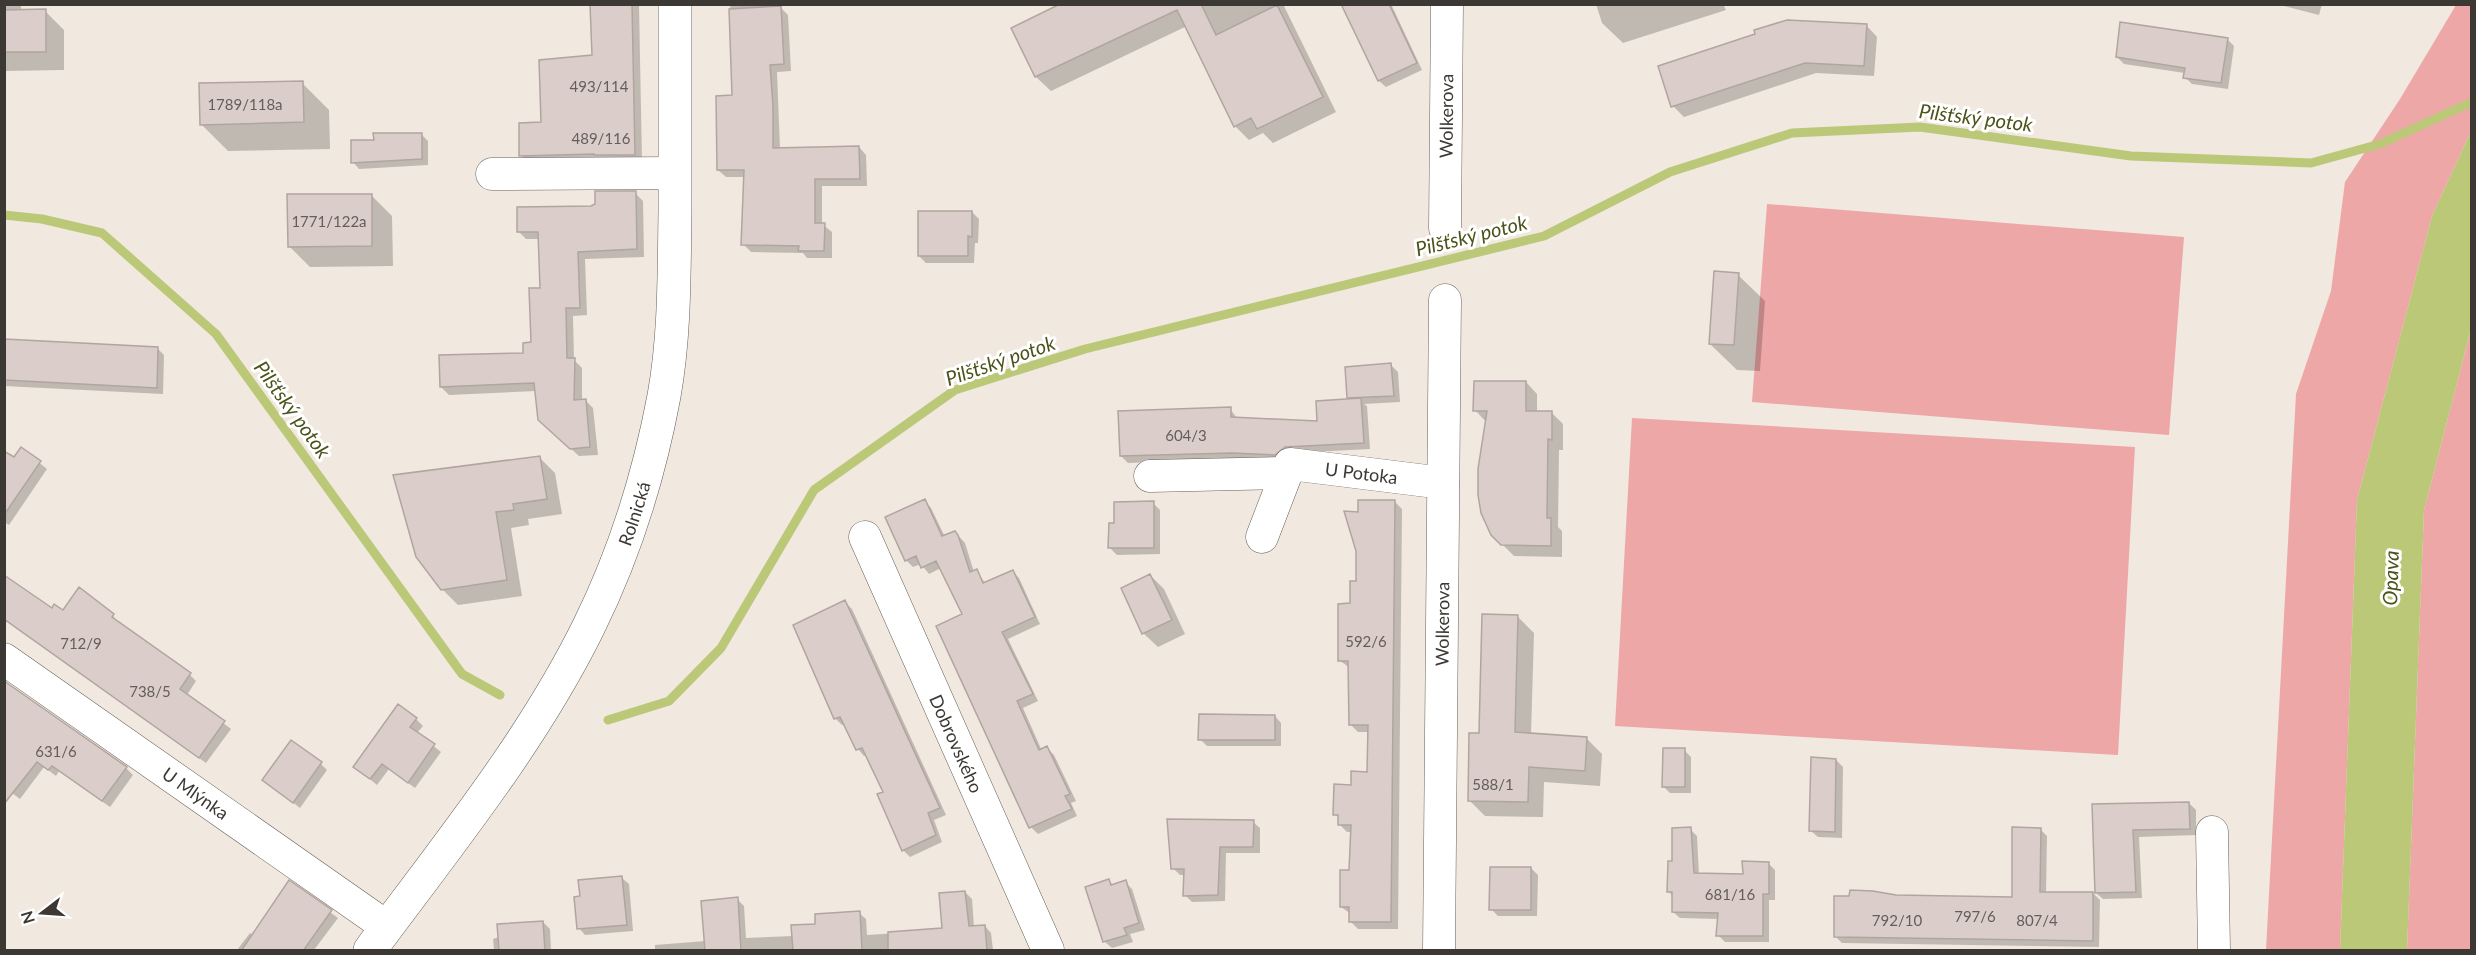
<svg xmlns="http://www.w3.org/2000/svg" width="2476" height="955" viewBox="0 0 2476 955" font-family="Lato,sans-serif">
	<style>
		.green { fill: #eea7a7 }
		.water { fill: #bac878 }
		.shadow { fill: #0003 }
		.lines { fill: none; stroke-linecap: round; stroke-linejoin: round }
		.stream { stroke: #bac878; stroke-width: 9 }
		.building { fill: #dbceca; stroke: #b1a5a0; stroke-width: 1.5 }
		.minor-casing { stroke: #676058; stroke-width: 33 }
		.tertiary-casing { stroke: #676058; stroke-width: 34 }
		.minor { stroke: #fff; stroke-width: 32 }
		.tertiary { stroke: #fff; stroke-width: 33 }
		.labels { text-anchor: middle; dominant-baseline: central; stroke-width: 6; stroke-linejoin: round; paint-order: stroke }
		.number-label { font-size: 15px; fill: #645e5a }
		.street-label { font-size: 18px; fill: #3c3935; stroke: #fff }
		.water-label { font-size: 20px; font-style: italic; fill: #4b5319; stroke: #fff }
	</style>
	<rect width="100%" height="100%" fill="#f1e8df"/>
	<path class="green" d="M 2456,5 L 2471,5 L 2471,131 L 2432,216 L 2357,500 L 2340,950 L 2266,950 L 2296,394 L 2331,291 L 2345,182 L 2400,99 Z
		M 1767,204 L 2184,237 L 2169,435 L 1752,402 Z
		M 2471,329 L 2471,950 L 2407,950 L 2424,510 Z
		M 1632,418 L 2135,447 L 2118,755 L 1615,726 Z"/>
	<path class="water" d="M 2471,131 L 2471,329 L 2424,510 L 2407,950 L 2340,950 L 2357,500 L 2432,216 Z"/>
	<path class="shadow" d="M 4,4 L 21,4 L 21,11 L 45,11 L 64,30 L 64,70 L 5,71 L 4,173 Z
		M 592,4 L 639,4 L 642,162 L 528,163 L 521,155 L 593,57 Z
		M 730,4 L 773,4 L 773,7 L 780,7 L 788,15 L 791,71 L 777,72 L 780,149 L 859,147 L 866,155 L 867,186 L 822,186 L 822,224 L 832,232 L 832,258 L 807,258 L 803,253 L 751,252 L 743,244 L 745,177 L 726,177 L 718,170 L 734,97 Z
		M 1063,4 L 1283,4 L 1336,112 L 1273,143 L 1263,133 L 1249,140 L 1235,126 L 1187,26 L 1051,91 L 1036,77 L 1013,28 Z
		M 1343,4 L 1391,4 L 1422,70 L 1386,87 L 1379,81 Z
		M 1596,4 L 1728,4 L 1724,6 L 1726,10 L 1623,43 L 1602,23 Z
		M 2276,4 L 2322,4 L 2319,15 Z
		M 1867,26 L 1877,37 L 1874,76 L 1816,73 L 1684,117 L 1673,106 Z
		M 2227,39 L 2234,46 L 2228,89 L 2192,84 L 2185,77 L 2185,73 L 2124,64 L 2117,57 Z
		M 302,83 L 329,110 L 330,149 L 228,151 L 201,124 Z
		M 421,134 L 428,141 L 428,165 L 359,169 L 353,162 Z
		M 635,193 L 643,201 L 644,257 L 585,259 L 587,315 L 573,316 L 574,360 L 582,368 L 582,401 L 585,400 L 593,408 L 598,455 L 579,456 L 548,428 L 536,391 L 449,395 L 441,387 L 524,355 L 532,344 L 541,289 L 540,239 L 526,239 L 518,231 Z
		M 371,195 L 392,216 L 393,266 L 310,267 L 289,246 Z
		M 972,212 L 979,219 L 978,243 L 975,243 L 974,263 L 926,263 L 919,256 Z
		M 1738,275 L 1765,301 L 1760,371 L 1737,370 L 1710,344 Z
		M 4,340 L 157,348 L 164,355 L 163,394 L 4,386 Z
		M 1391,365 L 1398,372 L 1400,402 L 1364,404 L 1367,406 L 1370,449 L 1292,453 L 1282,461 L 1239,459 L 1128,463 L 1121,456 L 1230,409 L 1237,418 L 1318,423 L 1351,400 L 1348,398 Z
		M 1526,382 L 1537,394 L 1537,413 L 1552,413 L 1563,424 L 1563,450 L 1559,450 L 1558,527 L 1562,531 L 1562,557 L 1514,556 L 1502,544 L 1487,423 L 1475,410 Z
		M 22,449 L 47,469 L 9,525 L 4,522 L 4,452 L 15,459 Z
		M 540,458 L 555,473 L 562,514 L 528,519 L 529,525 L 511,528 L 522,596 L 458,605 L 442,589 L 417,556 Z
		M 925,501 L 931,508 L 945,537 L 955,532 L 965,543 L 974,572 L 976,571 L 986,584 L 1013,572 L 1019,578 L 1040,624 L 1008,639 L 1038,701 L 1023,708 L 1042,751 L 1047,748 L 1054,755 L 1076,801 L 1071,803 L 1077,816 L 1038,834 L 1031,827 L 964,615 L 941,568 L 929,574 L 921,564 L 913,567 L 906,560 L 887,518 Z
		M 1395,502 L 1402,509 L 1398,929 L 1358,929 L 1350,921 L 1351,914 L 1341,907 L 1351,871 L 1352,832 L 1347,832 L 1339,824 L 1340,819 L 1335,814 L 1352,786 L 1369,773 L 1369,732 L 1358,732 L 1350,724 L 1350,668 L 1339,660 L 1357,582 L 1359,514 Z
		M 1153,503 L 1160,510 L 1160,554 L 1117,555 L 1110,548 L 1116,525 Z
		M 1150,575 L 1164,589 L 1185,634 L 1158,647 L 1143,633 Z
		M 4,576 L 52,611 L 31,639 L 8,622 L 4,622 Z
		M 79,589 L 113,616 L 119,624 L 190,675 L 196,681 L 187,695 L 231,729 L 206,763 L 58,657 Z
		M 845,602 L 852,609 L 946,815 L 934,820 L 942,842 L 910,857 L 903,850 L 885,793 L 867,755 L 864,756 L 858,749 L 846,724 L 842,725 L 836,719 L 795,626 Z
		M 1518,617 L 1534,633 L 1531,735 L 1586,738 L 1602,754 L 1600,786 L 1544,782 L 1543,817 L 1485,816 L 1469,800 Z
		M 1275,716 L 1281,723 L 1281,746 L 1207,746 L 1200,739 Z
		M 416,719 L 423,726 L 417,733 L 441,752 L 415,788 L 389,769 L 377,785 L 355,767 Z
		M 4,733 L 126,768 L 133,775 L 110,807 L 59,771 L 56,776 L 44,767 L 20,799 L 4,787 Z
		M 1684,750 L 1691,757 L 1691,793 L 1670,793 L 1663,786 Z
		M 1836,760 L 1843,767 L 1842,838 L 1818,837 L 1811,831 Z
		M 321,764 L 327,770 L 300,808 L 264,780 Z
		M 2189,803 L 2196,810 L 2196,835 L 2139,837 L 2142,898 L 2103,899 L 2096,893 L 2094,806 Z
		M 1253,822 L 1260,828 L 1260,853 L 1226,853 L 1225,901 L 1192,902 L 1185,895 L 1185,875 L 1180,875 L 1173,868 Z
		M 1690,829 L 1697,836 L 1699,875 L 1744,876 L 1768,863 L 1775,870 L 1775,900 L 1769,900 L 1769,942 L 1725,942 L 1718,935 L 1719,919 L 1680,918 L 1673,912 L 1673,896 L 1668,891 L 1673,862 Z
		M 2041,830 L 2047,836 L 2046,893 L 2093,893 L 2100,900 L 2099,947 L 1842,943 L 1835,936 L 1896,897 L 2013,898 Z
		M 1531,868 L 1538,875 L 1537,916 L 1498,916 L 1491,909 Z
		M 622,878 L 629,884 L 633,931 L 585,935 L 579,928 Z
		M 1109,881 L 1114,886 L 1125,882 L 1132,889 L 1145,930 L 1130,934 L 1133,942 L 1112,948 L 1105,942 L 1087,888 Z
		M 289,882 L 338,918 L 314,950 L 237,950 L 250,933 L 253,935 Z
		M 965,892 L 972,899 L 974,927 L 985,926 L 991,933 L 993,950 L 655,950 L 655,945 L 706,941 L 737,899 L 744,906 L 746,938 L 794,936 L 817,925 L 859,913 L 866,919 L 867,935 L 944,930 Z
		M 543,922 L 550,929 L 551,950 L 494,950 L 493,939 Z"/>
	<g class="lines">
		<path class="stream" d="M 4,215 L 42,219 L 102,233 L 216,334 L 462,674 L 500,695
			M 608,720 L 669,701 L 721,648 L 814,490 L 955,390 L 1085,349 L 1544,236 L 1670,172 L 1792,133 L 1920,127 L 2131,156 L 2311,163 L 2380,144 L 2472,102"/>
	</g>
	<path class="building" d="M 590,4 L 632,4 L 635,155 L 594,155 L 594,154 L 519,156 L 519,123 L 541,122 L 539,60 L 592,55 Z
		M 1060,4 L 1201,4 L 1216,35 L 1277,5 L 1323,97 L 1257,129 L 1251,118 L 1234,127 L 1177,10 L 1035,77 L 1011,28 Z
		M 1341,4 L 1389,4 L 1417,63 L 1378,81 Z
		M 781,6 L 784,64 L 770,65 L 773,106 L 773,148 L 859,146 L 860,179 L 815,179 L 815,223 L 825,223 L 824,251 L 798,251 L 799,246 L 741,245 L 744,170 L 717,170 L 716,96 L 732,95 L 729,9 Z
		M 46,9 L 46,52 L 4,52 L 4,10 Z
		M 1787,20 L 1867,24 L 1864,66 L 1805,63 L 1671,107 L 1658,66 L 1755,34 L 1754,30 Z
		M 2120,22 L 2228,38 L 2221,83 L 2183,78 L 2185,68 L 2116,57 Z
		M 303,81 L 304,122 L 200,125 L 199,83 Z
		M 373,133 L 422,133 L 422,159 L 351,163 L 351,140 L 374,140 Z
		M 595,191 L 636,191 L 637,249 L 578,252 L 580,308 L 566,308 L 567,358 L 575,358 L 574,400 L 586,399 L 590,447 L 570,449 L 538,420 L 534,383 L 440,387 L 439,355 L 523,353 L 523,343 L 531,342 L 529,288 L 540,288 L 538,232 L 517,232 L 517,207 L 591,206 L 595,204 Z
		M 287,194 L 372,194 L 372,246 L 288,247 Z
		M 918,211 L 972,211 L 972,237 L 968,236 L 968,256 L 918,256 Z
		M 1714,271 L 1739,273 L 1734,345 L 1709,344 Z
		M 4,339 L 158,347 L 157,388 L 4,380 Z
		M 1391,363 L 1394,396 L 1347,398 L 1345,367 Z
		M 1474,381 L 1526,381 L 1526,411 L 1552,411 L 1552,440 L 1548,439 L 1547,518 L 1551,518 L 1551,546 L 1501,545 L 1491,535 L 1481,513 L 1478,495 L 1478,469 L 1487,411 L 1473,411 Z
		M 1361,398 L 1364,443 L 1285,447 L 1275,455 L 1232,453 L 1120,456 L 1118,411 L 1231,407 L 1231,417 L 1317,421 L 1316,401 Z
		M 21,447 L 41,461 L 4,515 L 4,451 L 14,457 Z
		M 540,456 L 547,499 L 513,504 L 514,510 L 496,512 L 507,580 L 441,590 L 416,557 L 393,475 Z
		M 925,499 L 942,536 L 955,531 L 958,535 L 970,572 L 977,569 L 983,583 L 1013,570 L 1035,617 L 1002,632 L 1033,694 L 1017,701 L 1039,750 L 1047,746 L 1070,794 L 1065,796 L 1072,809 L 1029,828 L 936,626 L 962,614 L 936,561 L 921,568 L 916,556 L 905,561 L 885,517 Z
		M 1358,500 L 1395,500 L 1391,922 L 1349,922 L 1349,907 L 1340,907 L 1340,870 L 1349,870 L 1351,825 L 1338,825 L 1338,815 L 1333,815 L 1334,784 L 1351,785 L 1351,771 L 1367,772 L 1368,725 L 1349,725 L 1348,661 L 1338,661 L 1338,604 L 1350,603 L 1350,581 L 1356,581 L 1356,551 L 1344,511 L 1358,512 Z
		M 1154,501 L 1154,548 L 1108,548 L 1109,523 L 1114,523 L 1114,502 Z
		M 1150,574 L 1172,620 L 1142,634 L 1121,588 Z
		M 4,575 L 52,608 L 54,604 L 63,610 L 79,587 L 114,614 L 112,617 L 191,673 L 180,689 L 225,721 L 199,758 L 4,619 Z
		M 845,600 L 940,808 L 928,813 L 936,835 L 902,851 L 877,794 L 883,792 L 862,748 L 856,750 L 840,717 L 834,719 L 793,625 Z
		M 1482,614 L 1518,615 L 1515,732 L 1587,737 L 1585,771 L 1529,767 L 1528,802 L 1468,801 L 1469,733 L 1479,733 Z
		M 4,681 L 127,767 L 102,801 L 52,766 L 48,770 L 37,762 L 4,804 Z
		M 398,704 L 417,718 L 410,727 L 435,744 L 408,783 L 382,764 L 370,779 L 353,767 Z
		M 1199,714 L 1275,715 L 1275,740 L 1198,740 Z
		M 291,740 L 322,762 L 293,803 L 262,780 Z
		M 1663,748 L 1685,748 L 1685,787 L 1662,787 Z
		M 1811,757 L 1836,759 L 1835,832 L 1809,831 Z
		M 2189,802 L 2190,829 L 2133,830 L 2136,892 L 2095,893 L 2092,804 Z
		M 1167,819 L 1254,820 L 1253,847 L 1220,847 L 1218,895 L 1183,896 L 1184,869 L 1171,869 Z
		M 1691,827 L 1694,873 L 1743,874 L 1742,861 L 1769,862 L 1769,894 L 1763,894 L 1763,936 L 1716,936 L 1718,913 L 1672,912 L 1672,892 L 1667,892 L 1668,861 L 1672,861 L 1672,828 Z
		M 2012,827 L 2041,828 L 2040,892 L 2093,892 L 2093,941 L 1834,937 L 1834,896 L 1849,896 L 1850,890 L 1873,891 L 1896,895 L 2012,897 Z
		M 1490,867 L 1531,867 L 1531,910 L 1489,910 Z
		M 622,876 L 627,925 L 577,929 L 574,897 L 580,896 L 578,880 Z
		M 1109,879 L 1111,885 L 1126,880 L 1139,923 L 1124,928 L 1127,935 L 1103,942 L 1085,887 Z
		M 289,880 L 332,910 L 303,951 L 241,951 Z
		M 965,891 L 969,926 L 985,925 L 987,951 L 888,951 L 888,932 L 942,928 L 939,893 Z
		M 738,897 L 741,951 L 705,951 L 701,901 Z
		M 860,911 L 862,951 L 793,951 L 791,925 L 815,924 L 815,914 Z
		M 543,921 L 545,951 L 499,951 L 497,924 Z"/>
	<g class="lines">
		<defs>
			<g id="minor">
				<path d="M 492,174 L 675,173"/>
				<path id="s1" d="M 1445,228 L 1447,4"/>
				<path d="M 1150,476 L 1287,473"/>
				<path id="s2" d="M 865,537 L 1048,950"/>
				<path id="s3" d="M 1262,537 L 1290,464 L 1443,483"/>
				<path id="s4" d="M 4,659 L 387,927"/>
				<path d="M 2212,832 L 2214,950"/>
				<path id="s5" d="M 1439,950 L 1445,300"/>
			</g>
			<g id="tertiary">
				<path id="s6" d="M 370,950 C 447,846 532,742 589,626 C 625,553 649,476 664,396 C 675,335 674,273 675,211 C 675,142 675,73 675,4"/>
			</g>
		</defs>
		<use href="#minor" class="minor-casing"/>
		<use href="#tertiary" class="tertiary-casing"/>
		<use href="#minor" class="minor"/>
		<use href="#tertiary" class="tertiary"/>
	</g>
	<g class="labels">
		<g class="number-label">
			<text x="599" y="86">493/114</text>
			<text x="245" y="104">1789/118a</text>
			<text x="601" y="138">489/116</text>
			<text x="329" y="221">1771/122a</text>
			<text x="1186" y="435">604/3</text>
			<text x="1366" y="641">592/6</text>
			<text x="81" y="643">712/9</text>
			<text x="150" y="691">738/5</text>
			<text x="56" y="751">631/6</text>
			<text x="1493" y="784">588/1</text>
			<text x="1730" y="894">681/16</text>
			<text x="1975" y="916">797/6</text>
			<text x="1897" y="920">792/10</text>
			<text x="2037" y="920">807/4</text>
		</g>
		<g class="street-label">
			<text stroke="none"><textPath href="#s1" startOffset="112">Wolkerova</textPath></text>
			<text stroke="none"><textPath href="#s3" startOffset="150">U Potoka</textPath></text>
			<text stroke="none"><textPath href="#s6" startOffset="513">Rolnická</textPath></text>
			<text stroke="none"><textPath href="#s5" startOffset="326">Wolkerova</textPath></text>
			<text stroke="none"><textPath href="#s2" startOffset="226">Dobrovského</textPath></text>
			<text stroke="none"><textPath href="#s4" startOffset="234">U Mlýnka</textPath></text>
		</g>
		<g class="water-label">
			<text transform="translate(1976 117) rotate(7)">Pilšťský potok</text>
			<text transform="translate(1471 235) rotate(-14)">Pilšťský potok</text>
			<text transform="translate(1000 360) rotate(-19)">Pilšťský potok</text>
			<text transform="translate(293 409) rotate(54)">Pilšťský potok</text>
			<text transform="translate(2390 578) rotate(-88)">Opava</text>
		</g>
	</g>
	<rect width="2476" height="955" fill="none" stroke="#3c3935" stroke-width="12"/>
	<g transform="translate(42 913) rotate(253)" stroke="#ffffff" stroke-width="4.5" paint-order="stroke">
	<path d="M0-4.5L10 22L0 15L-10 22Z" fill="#3c3935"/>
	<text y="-9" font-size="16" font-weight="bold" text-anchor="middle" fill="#3c3935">N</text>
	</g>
</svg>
